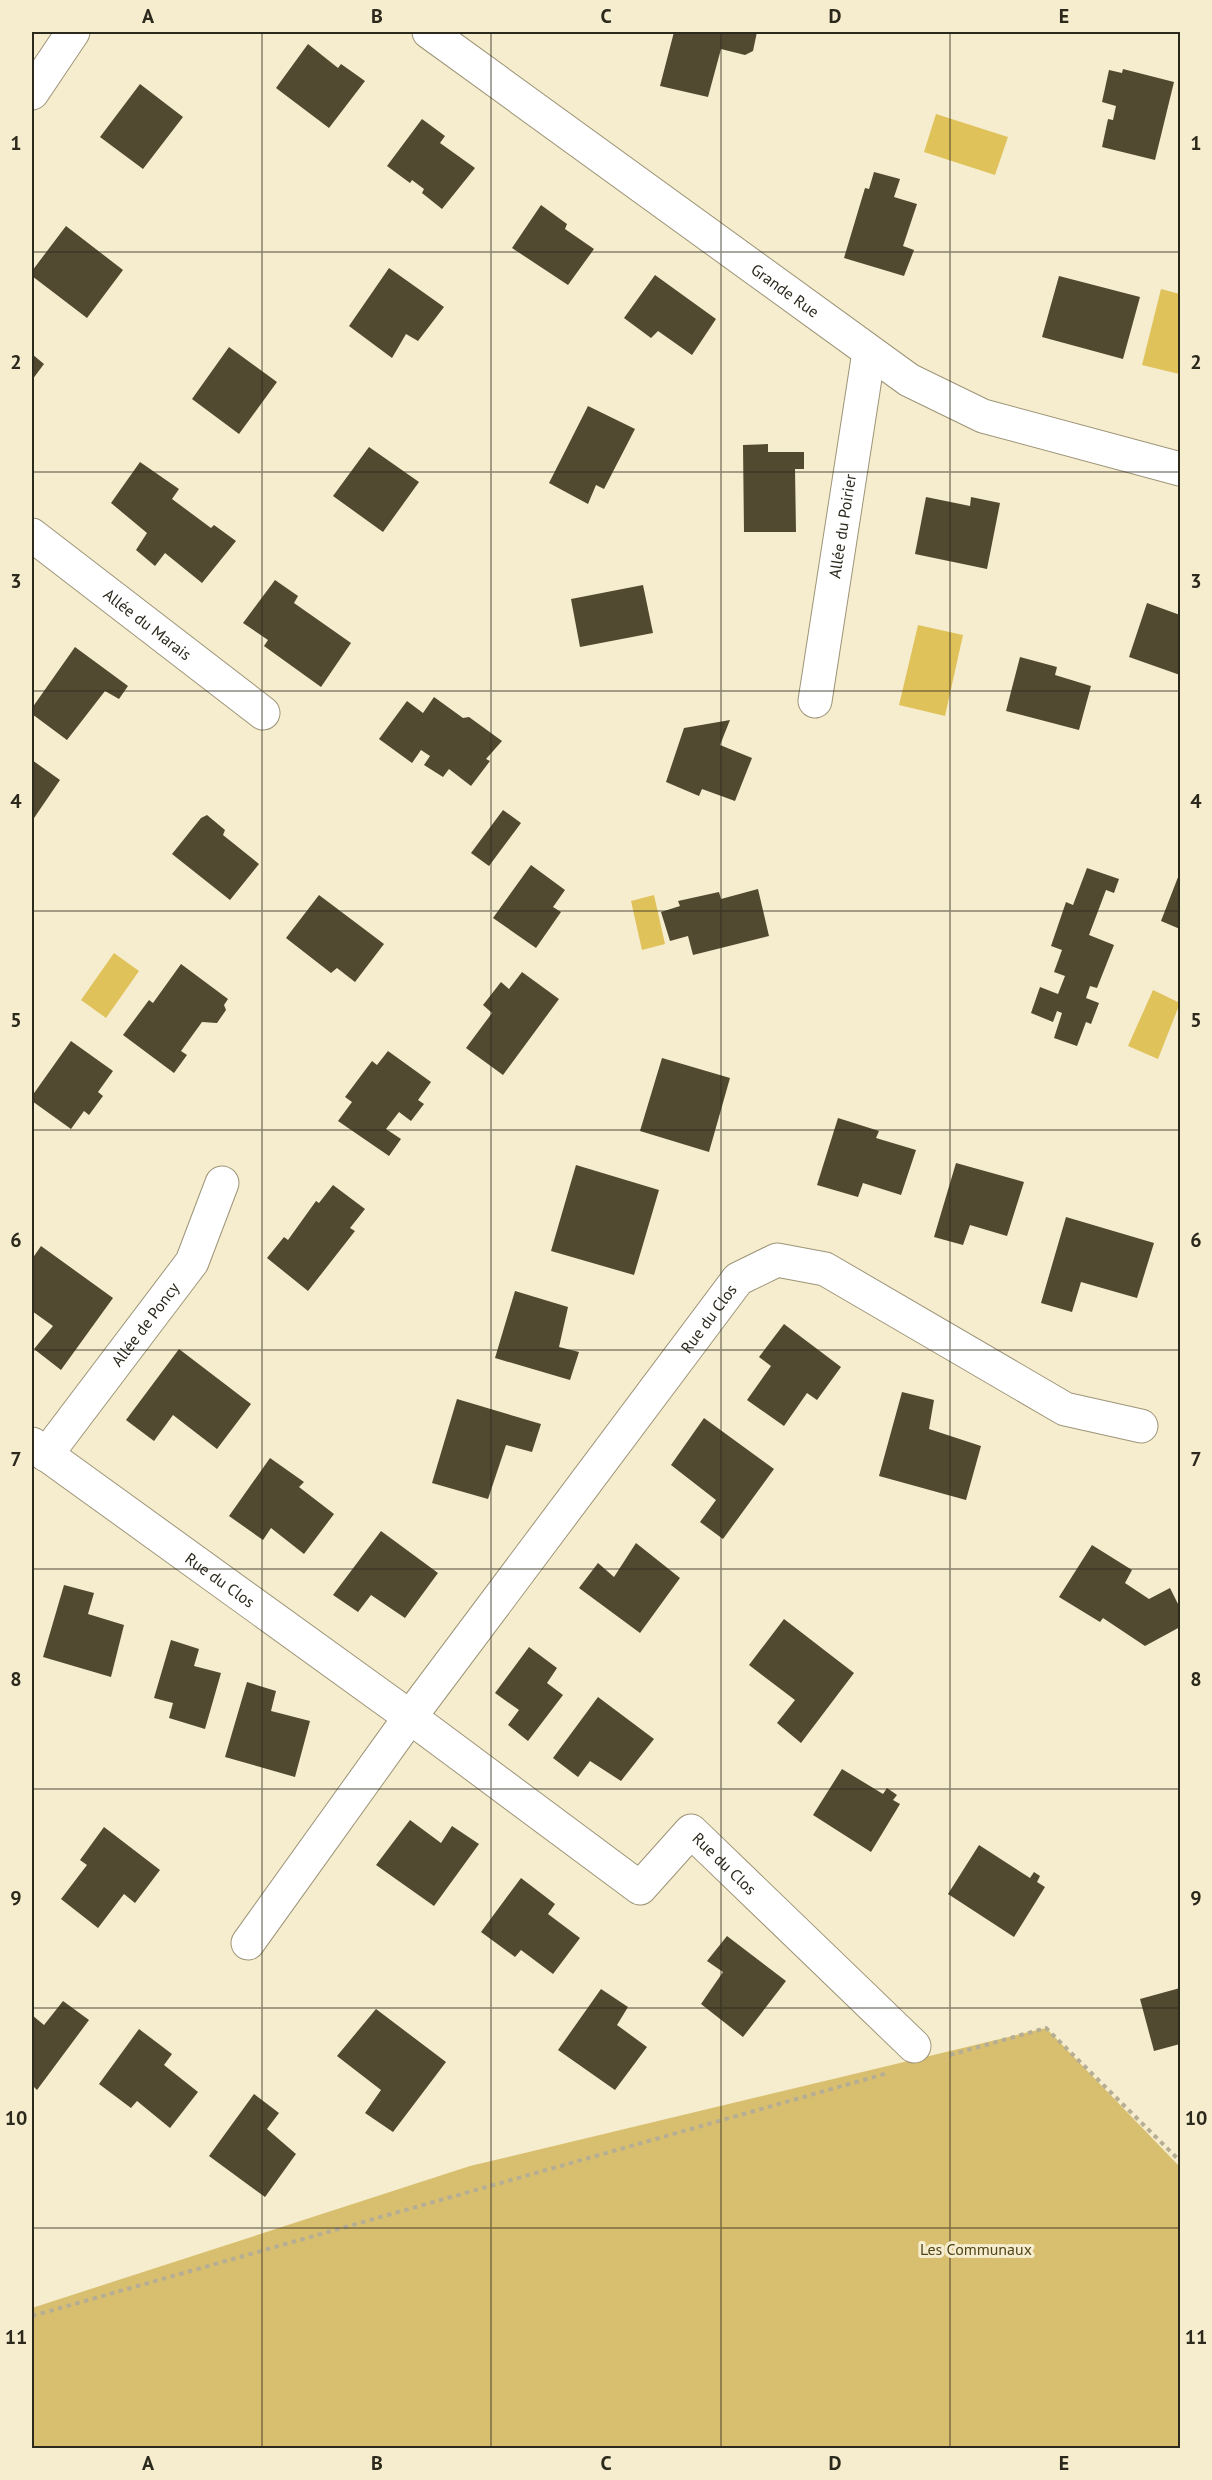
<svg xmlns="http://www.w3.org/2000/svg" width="1212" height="2480" viewBox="0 0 1212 2480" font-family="'PT Sans',sans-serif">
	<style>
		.green { fill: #d8bf6f }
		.water { fill: #e0c25b }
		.building { fill: #514a30 }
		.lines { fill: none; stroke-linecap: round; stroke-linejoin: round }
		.street-casing { stroke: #9d9478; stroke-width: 35 }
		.secondary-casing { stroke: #9d9478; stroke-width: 35 }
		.path { stroke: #b5ae95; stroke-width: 4; stroke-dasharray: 4.5 4.5; stroke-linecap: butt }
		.street { stroke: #fff; stroke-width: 33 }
		.secondary { stroke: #fff; stroke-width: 33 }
		.grid { fill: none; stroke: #2b281c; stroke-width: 1.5; stroke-opacity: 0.55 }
		.labels { text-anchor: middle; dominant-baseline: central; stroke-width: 6; stroke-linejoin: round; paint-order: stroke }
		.street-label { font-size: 16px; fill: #2b281c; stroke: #f6edce }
		.park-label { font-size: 16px; fill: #51451a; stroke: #f6edce }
		.neatline { fill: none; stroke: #2b281c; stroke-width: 2 }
		.grid-label { font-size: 20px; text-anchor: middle; font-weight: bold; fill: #2b281c }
	</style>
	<rect width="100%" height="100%" fill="#f6edce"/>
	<path class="green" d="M 1046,2028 L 1180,2167 L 1180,2448 L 32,2448 L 32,2308 L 470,2166 Z"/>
	<path class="water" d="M 936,114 L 1008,137 L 995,175 L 924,152 Z
		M 1161,289 L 1180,294 L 1179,374 L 1142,365 Z
		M 918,625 L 963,635 L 945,716 L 899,705 Z
		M 654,895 L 665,944 L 642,950 L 631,901 Z
		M 114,953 L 139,971 L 106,1018 L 81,1000 Z
		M 1153,990 L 1180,1003 L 1158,1059 L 1128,1046 Z"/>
	<path class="building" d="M 674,32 L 757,32 L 753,51 L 745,55 L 721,49 L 708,97 L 660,86 Z
		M 308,44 L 338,68 L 341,64 L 365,81 L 329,128 L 276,88 Z
		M 1123,69 L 1174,82 L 1155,160 L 1102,147 L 1108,119 L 1113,120 L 1116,106 L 1102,102 L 1109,70 L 1122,73 Z
		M 140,84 L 183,117 L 143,169 L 100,137 Z
		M 422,119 L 445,136 L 440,143 L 475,168 L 442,209 L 422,193 L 424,189 L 412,180 L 410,183 L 387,166 Z
		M 874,172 L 900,179 L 894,197 L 917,204 L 903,246 L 914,250 L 904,276 L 844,258 L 865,188 L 869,189 Z
		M 541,205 L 567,224 L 565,229 L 594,249 L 568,285 L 512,248 Z
		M 66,226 L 123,270 L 87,318 L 32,276 L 32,271 Z
		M 389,268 L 444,307 L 418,341 L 406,334 L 392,358 L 349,326 Z
		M 655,275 L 716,319 L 692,355 L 658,331 L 651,338 L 624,318 Z
		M 1059,276 L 1140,297 L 1123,359 L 1042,337 Z
		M 229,347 L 277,382 L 239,434 L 192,399 Z
		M 32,354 L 44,364 L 32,380 Z
		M 588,406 L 635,429 L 604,489 L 596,485 L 588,504 L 549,483 Z
		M 768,444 L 768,452 L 804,452 L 804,469 L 795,469 L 796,532 L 744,532 L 743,445 Z
		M 369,447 L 419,482 L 383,532 L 333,496 Z
		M 140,462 L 179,489 L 172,499 L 211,528 L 214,525 L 236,541 L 202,583 L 165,553 L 155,566 L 136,550 L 147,533 L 111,503 Z
		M 926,497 L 970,506 L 971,497 L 1000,503 L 987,569 L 915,554 Z
		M 275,580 L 298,596 L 294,603 L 351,643 L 321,687 L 264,646 L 268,640 L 243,623 Z
		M 643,585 L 653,633 L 580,647 L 571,599 Z
		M 1147,603 L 1180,615 L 1180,675 L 1129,657 Z
		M 75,647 L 128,686 L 119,699 L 105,691 L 67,740 L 32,714 L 32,708 Z
		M 1020,657 L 1057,667 L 1055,675 L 1091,686 L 1079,730 L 1006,711 Z
		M 434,697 L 463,718 L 469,717 L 502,741 L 486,759 L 490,761 L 471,786 L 449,769 L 443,777 L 424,765 L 430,756 L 421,750 L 412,763 L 379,739 L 407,701 L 423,713 Z
		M 730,720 L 720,745 L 752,758 L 735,801 L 702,789 L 699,796 L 666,782 L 684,728 Z
		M 32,760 L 60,780 L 32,821 Z
		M 503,810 L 521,823 L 489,866 L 471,853 Z
		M 207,815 L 225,830 L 223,835 L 259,864 L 230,900 L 172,854 L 201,818 Z
		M 531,865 L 565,890 L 553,907 L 561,912 L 536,948 L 493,918 Z
		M 1087,868 L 1119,879 L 1114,893 L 1106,890 L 1089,935 L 1114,945 L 1097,988 L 1090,986 L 1086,998 L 1099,1003 L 1091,1024 L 1086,1022 L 1077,1046 L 1054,1038 L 1062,1013 L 1057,1011 L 1053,1022 L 1031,1013 L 1040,987 L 1058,994 L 1065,976 L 1054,972 L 1062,950 L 1051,946 L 1066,902 L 1073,905 Z
		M 1180,872 L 1180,929 L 1161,921 Z
		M 758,889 L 769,936 L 693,955 L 688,936 L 670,941 L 661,912 L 680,906 L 678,901 L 719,892 L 721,899 Z
		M 319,895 L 384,944 L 355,982 L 337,968 L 331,973 L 286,938 Z
		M 181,964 L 228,999 L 224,1005 L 226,1010 L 217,1023 L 202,1022 L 181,1051 L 187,1055 L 174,1073 L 123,1035 L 149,1000 L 153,1003 Z
		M 522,972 L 559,999 L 503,1075 L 466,1048 L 492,1013 L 483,1005 L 501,982 L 509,989 Z
		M 71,1041 L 113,1071 L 98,1092 L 103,1096 L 89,1115 L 84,1111 L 71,1129 L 32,1101 L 32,1096 Z
		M 388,1051 L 431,1082 L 418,1100 L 424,1104 L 411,1121 L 399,1112 L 386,1129 L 401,1139 L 389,1156 L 338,1121 L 352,1102 L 345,1097 L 372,1061 L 377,1065 Z
		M 662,1058 L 730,1078 L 709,1152 L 640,1131 Z
		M 838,1118 L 879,1131 L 876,1138 L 916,1150 L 901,1195 L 863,1183 L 858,1197 L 817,1185 Z
		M 956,1163 L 1024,1182 L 1007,1236 L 970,1225 L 963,1245 L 934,1237 Z
		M 576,1165 L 659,1190 L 634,1275 L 551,1251 Z
		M 333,1185 L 365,1209 L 350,1228 L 355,1231 L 308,1291 L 267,1258 L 284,1237 L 288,1240 L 316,1201 L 319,1203 Z
		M 1066,1217 L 1154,1243 L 1137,1298 L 1081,1282 L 1072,1312 L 1041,1303 Z
		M 41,1246 L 113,1298 L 61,1370 L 34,1349 L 53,1326 L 32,1311 L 32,1259 Z
		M 515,1291 L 568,1307 L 559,1347 L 579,1352 L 570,1380 L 495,1358 Z
		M 784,1324 L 841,1367 L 817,1400 L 807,1393 L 784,1426 L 747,1400 L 771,1366 L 759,1357 Z
		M 179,1349 L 251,1404 L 217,1449 L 173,1415 L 154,1441 L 126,1420 Z
		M 902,1392 L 934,1400 L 929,1429 L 981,1446 L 966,1500 L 879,1476 Z
		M 457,1399 L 541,1424 L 532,1452 L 506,1445 L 488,1499 L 432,1483 Z
		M 704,1418 L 774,1469 L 723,1539 L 700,1522 L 716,1500 L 671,1465 Z
		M 270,1458 L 304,1482 L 299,1487 L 334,1514 L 304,1554 L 271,1528 L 263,1540 L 229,1516 Z
		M 381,1531 L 438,1573 L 405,1618 L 371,1595 L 358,1612 L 333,1595 Z
		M 636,1543 L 680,1578 L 640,1633 L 579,1588 L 598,1563 L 614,1577 Z
		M 1092,1545 L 1132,1570 L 1125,1583 L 1149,1599 L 1170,1588 L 1180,1608 L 1180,1627 L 1145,1646 L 1103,1618 L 1100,1622 L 1059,1597 Z
		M 64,1585 L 94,1593 L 88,1614 L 124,1625 L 111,1677 L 43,1657 Z
		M 784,1619 L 854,1673 L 801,1743 L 777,1723 L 795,1700 L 749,1665 Z
		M 171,1640 L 199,1649 L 194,1666 L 221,1673 L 205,1729 L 169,1718 L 173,1703 L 154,1698 Z
		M 529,1647 L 557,1668 L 547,1683 L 563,1695 L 528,1741 L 508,1725 L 519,1710 L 495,1693 Z
		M 247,1682 L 276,1691 L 271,1711 L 310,1721 L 295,1777 L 225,1757 Z
		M 598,1697 L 654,1739 L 621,1781 L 590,1761 L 578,1777 L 553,1758 Z
		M 842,1769 L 883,1794 L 887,1788 L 897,1795 L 893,1800 L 900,1804 L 871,1852 L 813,1815 Z
		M 410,1820 L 441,1843 L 452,1826 L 479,1844 L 434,1906 L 376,1865 Z
		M 104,1827 L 160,1870 L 135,1903 L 124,1894 L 98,1928 L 61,1899 L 87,1865 L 80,1860 Z
		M 979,1845 L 1030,1878 L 1034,1872 L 1040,1876 L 1037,1882 L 1045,1887 L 1014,1937 L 948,1894 Z
		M 521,1878 L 555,1904 L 548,1914 L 580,1938 L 553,1974 L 521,1950 L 515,1957 L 481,1932 Z
		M 727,1936 L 786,1981 L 743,2037 L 701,2004 L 723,1972 L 707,1961 Z
		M 1180,1988 L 1180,2044 L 1154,2051 L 1140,1999 Z
		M 601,1989 L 628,2007 L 617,2025 L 647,2047 L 615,2090 L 558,2050 Z
		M 63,2001 L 89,2020 L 37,2090 L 32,2085 L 32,2015 L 44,2025 Z
		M 376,2009 L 446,2062 L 393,2132 L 365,2113 L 381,2090 L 337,2056 Z
		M 139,2029 L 172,2054 L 164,2065 L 198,2092 L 170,2128 L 137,2101 L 131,2108 L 99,2084 Z
		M 254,2094 L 279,2113 L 267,2129 L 296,2154 L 265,2197 L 209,2156 Z"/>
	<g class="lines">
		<defs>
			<g id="street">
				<path id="s1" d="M 32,535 L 263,713"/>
				<path id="s2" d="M 815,701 L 869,352"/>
				<path id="s3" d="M 32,1444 L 410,1717 L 640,1888 L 691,1831 L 914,2046"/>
				<path id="s4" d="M 46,1455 L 192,1262 L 222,1183"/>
				<path id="s5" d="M 248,1943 L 410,1717 L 738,1279 L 777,1260 L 825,1269 L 1065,1409 L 1141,1426"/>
			</g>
			<g id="secondary">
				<path id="s6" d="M 429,32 L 909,380 L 983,416 L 1180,469"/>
				<path d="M 32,93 L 73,32"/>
			</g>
		</defs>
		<use href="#street" class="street-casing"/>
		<use href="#secondary" class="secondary-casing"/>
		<path class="path" d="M 950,2055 L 1046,2028 L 1180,2161
			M 32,2316 L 888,2073"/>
		<use href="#street" class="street"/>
		<use href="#secondary" class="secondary"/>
	</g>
	<path class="grid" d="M 262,32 L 262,2448M 491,32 L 491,2448M 721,32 L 721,2448M 950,32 L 950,2448M 32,252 L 1180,252M 32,472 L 1180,472M 32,691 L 1180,691M 32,911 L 1180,911M 32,1130 L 1180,1130M 32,1350 L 1180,1350M 32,1569 L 1180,1569M 32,1789 L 1180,1789M 32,2008 L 1180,2008M 32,2228 L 1180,2228"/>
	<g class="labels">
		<g class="street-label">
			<text stroke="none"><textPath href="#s6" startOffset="440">Grande Rue</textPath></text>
			<text stroke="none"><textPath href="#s2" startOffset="177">Allée du Poirier</textPath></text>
			<text stroke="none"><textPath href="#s1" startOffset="146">Allée du Marais</textPath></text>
			<text stroke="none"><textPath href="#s5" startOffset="776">Rue du Clos</textPath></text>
			<text stroke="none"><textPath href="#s4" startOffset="164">Allée de Poncy</textPath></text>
			<text stroke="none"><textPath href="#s3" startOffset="232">Rue du Clos</textPath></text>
			<text stroke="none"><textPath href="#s3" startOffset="876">Rue du Clos</textPath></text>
		</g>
		<g class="park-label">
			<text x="976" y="2249">Les Communaux</text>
		</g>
	</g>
	<rect width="1212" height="2480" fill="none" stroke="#f6edce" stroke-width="66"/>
	<rect x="33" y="33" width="1146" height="2414" class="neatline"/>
	<g class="grid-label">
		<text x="148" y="23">A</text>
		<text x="377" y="23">B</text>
		<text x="606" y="23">C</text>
		<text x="835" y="23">D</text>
		<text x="1064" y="23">E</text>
		<text x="16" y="150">1</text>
		<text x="1196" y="150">1</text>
		<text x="16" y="369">2</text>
		<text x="1196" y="369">2</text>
		<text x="16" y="588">3</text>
		<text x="1196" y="588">3</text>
		<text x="16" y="808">4</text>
		<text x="1196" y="808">4</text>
		<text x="16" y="1027">5</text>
		<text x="1196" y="1027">5</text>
		<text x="16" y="1247">6</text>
		<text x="1196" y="1247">6</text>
		<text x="16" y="1466">7</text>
		<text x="1196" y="1466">7</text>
		<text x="16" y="1686">8</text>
		<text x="1196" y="1686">8</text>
		<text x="16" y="1905">9</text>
		<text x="1196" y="1905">9</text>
		<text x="16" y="2125">10</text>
		<text x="1196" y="2125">10</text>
		<text x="16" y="2344">11</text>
		<text x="1196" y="2344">11</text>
		<text x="148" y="2470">A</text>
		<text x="377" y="2470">B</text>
		<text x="606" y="2470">C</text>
		<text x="835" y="2470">D</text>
		<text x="1064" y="2470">E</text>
	</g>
</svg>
